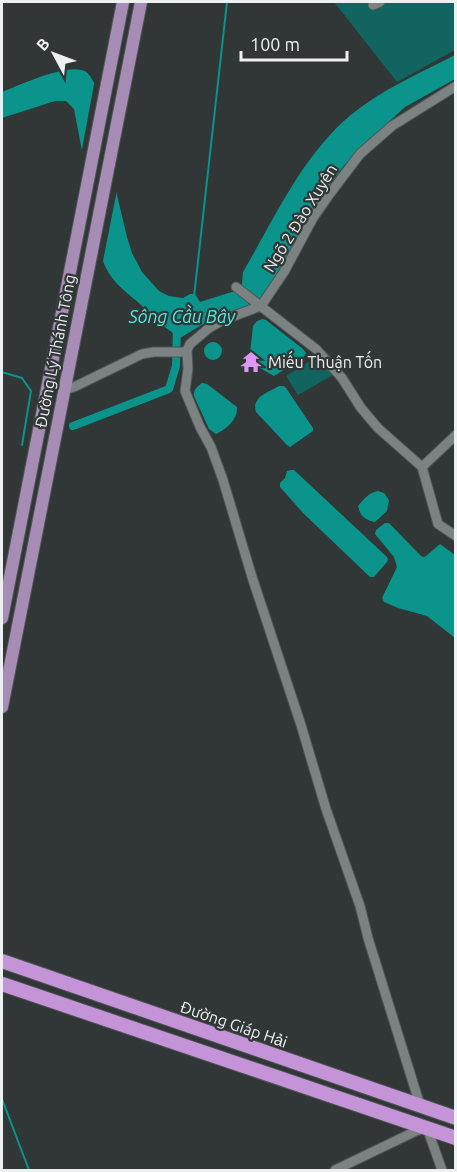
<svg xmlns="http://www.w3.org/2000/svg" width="457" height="1172" viewBox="0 0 457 1172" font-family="Ubuntu,sans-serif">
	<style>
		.green { fill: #11645f }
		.water { fill: #0a948c }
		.pier { fill: #303736 }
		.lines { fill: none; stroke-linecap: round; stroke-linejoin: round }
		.stream { stroke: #0a948c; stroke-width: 2 }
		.canal { stroke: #0a948c; stroke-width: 8 }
		.minor-casing { stroke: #4f5555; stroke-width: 11 }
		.major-casing { stroke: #4f5555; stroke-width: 14 }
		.highway-casing { stroke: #4f5555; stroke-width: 16 }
		.minor { stroke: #7b8281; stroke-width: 9 }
		.major { stroke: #a78cb5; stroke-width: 12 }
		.highway { stroke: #c493d8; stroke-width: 14 }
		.labels { text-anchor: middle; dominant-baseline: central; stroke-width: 4.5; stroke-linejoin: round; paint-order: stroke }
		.street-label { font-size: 16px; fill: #ecf0f0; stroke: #303736 }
		.poi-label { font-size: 16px; fill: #ecf0f0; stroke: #303736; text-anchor: start }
		.water-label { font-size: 18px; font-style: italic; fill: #54ebdf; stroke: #303736 }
	</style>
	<rect width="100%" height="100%" fill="#303736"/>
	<path class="green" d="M 334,2 L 455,2 L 455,50 L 397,82 Z
		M 318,356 L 333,375 L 298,395 L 286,376 Z"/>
	<path class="water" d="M 455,55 L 455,79 L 405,107 L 357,151 L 342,168 L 316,205 L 287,257 L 260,300 L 247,307 L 227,314 L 205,323 L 180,338 C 170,331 159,323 150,314 C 146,311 144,307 140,304 C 125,291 110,281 103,261 L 74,109 L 66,101 L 55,101 L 2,118 L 2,92 C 19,85 64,65 81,70 C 88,71 91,77 94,83 L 117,195 L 127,237 L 132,253 L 142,272 L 159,291 L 169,296 L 183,298 L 190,294 L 195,294 L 200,302 L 238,290 L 242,284 L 243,272 C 274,219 303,154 352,114 C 383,89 420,73 455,55 Z
		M 263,319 L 266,320 L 303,349 L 306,353 L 303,358 L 274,376 L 249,362 L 253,326 L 257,321 Z
		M204 351a9 9 0 1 1 18 0a9 9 0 1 1-18 0Z
		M 202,383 L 207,384 L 237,407 C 238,419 227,429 216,434 L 209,429 L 194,396 C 193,390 197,387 202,383 Z
		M 279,386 L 284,386 L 286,388 L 313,428 L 313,431 L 290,447 L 287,445 L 256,412 C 251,397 269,392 279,386 Z
		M 291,470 L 294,470 L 387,557 L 388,560 L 387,562 L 374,577 L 370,577 L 303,513 L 280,487 L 280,483 L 285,478 L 287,471 Z
		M 378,491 L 384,493 L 389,500 L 387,511 L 375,522 C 365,520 360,516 358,506 C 364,499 368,493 378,491 Z
		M 385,523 L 389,523 L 421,556 L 424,557 L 426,556 L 440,544 L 455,555 L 455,638 L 427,616 L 398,608 L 384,602 L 382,598 L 397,567 L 394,557 L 375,534 L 376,530 Z"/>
	<path class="pier" d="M 95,79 L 118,185 L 102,266 L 80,160 Z"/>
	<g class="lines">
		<path class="stream" d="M 194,297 L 227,2
			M 2,372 L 22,378 L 31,391 L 22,445
			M 2,1099 L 29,1170"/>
		<path class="canal" d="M 73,426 L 169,389 L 176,366 L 177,326"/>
		<defs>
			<path id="minor" d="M 373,5 L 380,2
				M 236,287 L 316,349 L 342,378 L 361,408 L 378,428 L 422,467 L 438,524 L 456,536
				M 261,306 L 223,320 L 209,328 L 190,344 L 187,350 L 188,369 L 185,391 L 200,427 L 211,447 L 223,480 L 252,577 L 301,725 L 326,809 L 360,906 L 368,938 L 420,1105
				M 261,306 L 284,272 L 313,218 L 329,195 L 360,154 L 392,126 L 456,86
				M 64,390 L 74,387 L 142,354 L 154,352 L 187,352
				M 422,467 L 456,435
				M 335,1170 L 416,1131 L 427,1128 L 442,1170"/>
			<path id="major" d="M 2,618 L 123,2
				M 2,707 L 141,2"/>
			<path id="highway" d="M 2,961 L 456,1118
				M 2,984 L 456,1138"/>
		</defs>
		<use href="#minor" class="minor-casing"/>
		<use href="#major" class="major-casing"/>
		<use href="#highway" class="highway-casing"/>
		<use href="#minor" class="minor"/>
		<use href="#major" class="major"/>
		<use href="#highway" class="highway"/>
	</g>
	<defs>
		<symbol id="temple-bare" viewBox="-9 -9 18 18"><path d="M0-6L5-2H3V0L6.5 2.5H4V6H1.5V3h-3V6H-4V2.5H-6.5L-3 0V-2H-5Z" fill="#db99f5" stroke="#303736" stroke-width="2.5" paint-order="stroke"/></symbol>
	</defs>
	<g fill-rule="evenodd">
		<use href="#temple-bare" x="236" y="347" width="30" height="30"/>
	</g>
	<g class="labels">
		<g class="street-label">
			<text transform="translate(300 218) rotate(-58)">Ngõ 2 Đào Xuyên</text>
			<text transform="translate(55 351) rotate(-79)">Đường Lý Thánh Tông</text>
			<text transform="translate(234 1024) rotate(19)">Đường Giáp Hải</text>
		</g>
		<g class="poi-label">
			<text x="268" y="362">Miếu Thuận Tốn</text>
		</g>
		<g class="water-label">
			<text x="182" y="316">Sông Cầu Bây</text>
		</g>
	</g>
	<rect width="457" height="1172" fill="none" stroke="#ecf0f0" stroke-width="6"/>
	<g transform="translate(54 54) rotate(311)" stroke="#303736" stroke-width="4.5" paint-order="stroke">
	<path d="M0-4.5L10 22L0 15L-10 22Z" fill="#ecf0f0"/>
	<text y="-9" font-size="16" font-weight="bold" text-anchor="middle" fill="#ecf0f0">B</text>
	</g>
	<path d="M241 51v9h106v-9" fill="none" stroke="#ecf0f0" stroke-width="3"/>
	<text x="250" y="51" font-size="18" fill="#ecf0f0" stroke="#303736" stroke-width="4.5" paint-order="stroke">100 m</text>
</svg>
